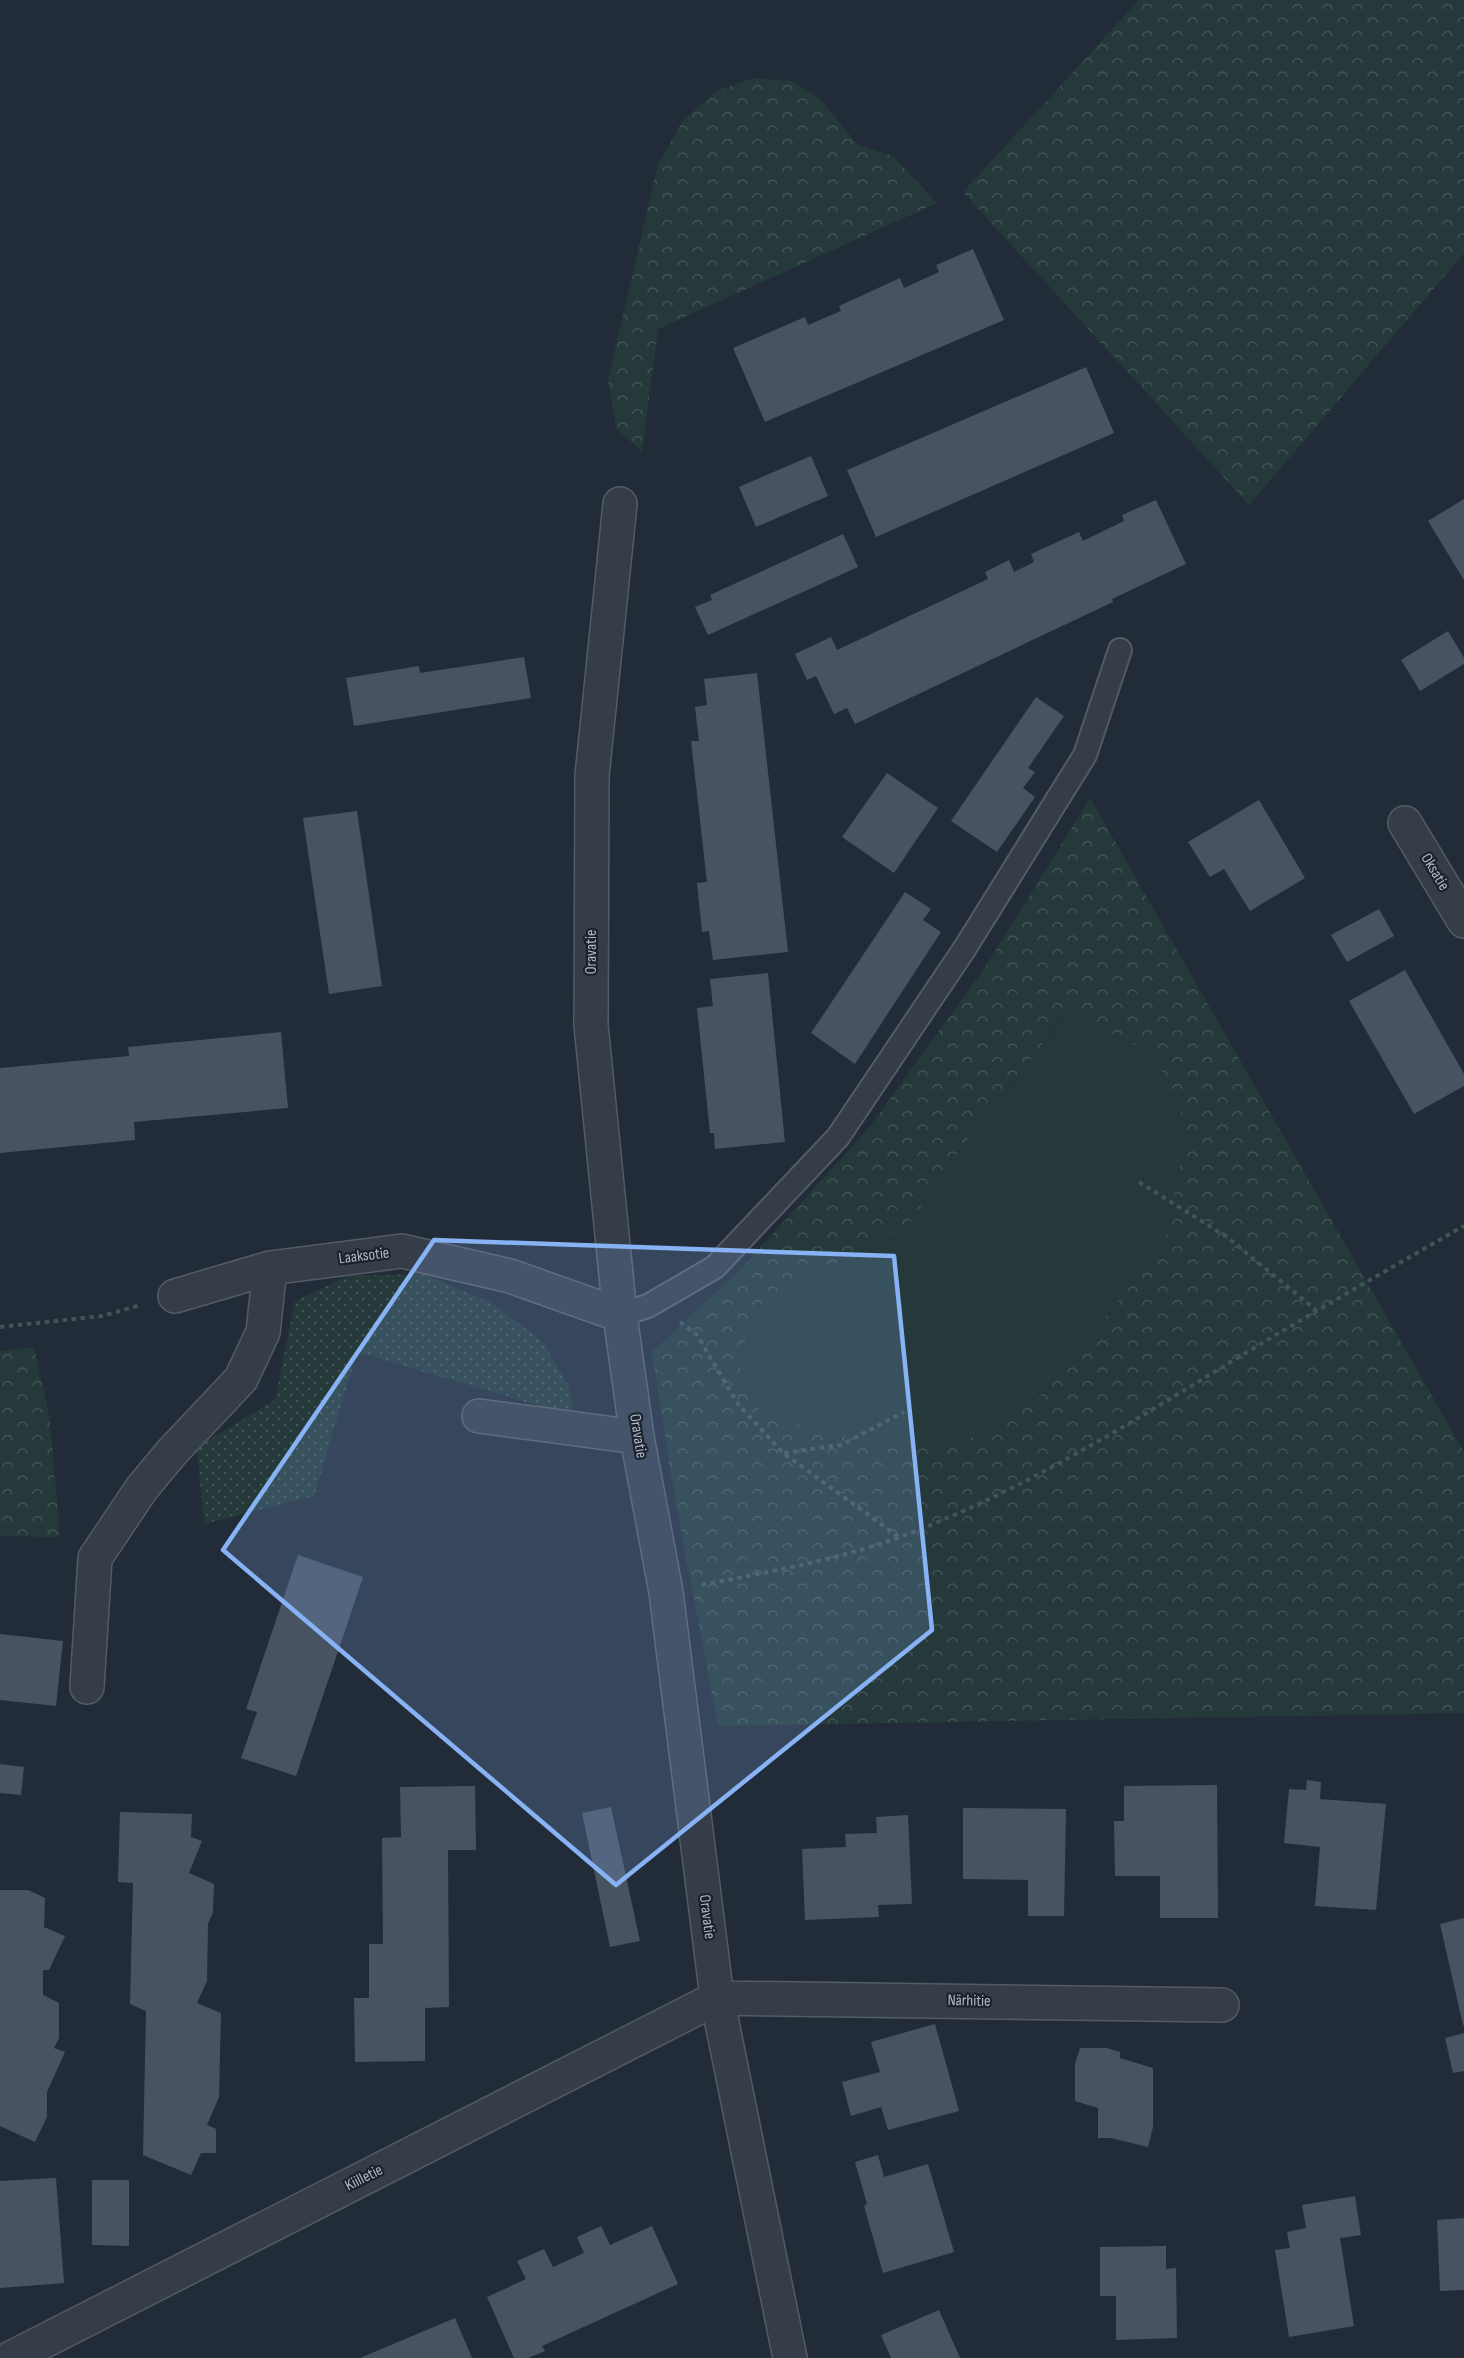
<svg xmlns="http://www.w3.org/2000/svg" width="1464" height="2358" viewBox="0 0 1464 2358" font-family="'Sofia Sans Condensed',sans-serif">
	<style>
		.grass { fill: url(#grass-dots) }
		.forest { fill: url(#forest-crowns); fill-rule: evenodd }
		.park { fill: #25393a }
		.building { fill: #485362 }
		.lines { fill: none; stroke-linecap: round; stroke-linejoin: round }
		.service-casing { stroke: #535b66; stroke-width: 26 }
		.minor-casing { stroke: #535b66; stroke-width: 36 }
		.path { stroke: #425456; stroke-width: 4; stroke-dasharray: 4.5 4.5; stroke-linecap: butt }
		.service { stroke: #353d48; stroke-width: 22 }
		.minor { stroke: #353d48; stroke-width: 33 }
		.marked { fill: #87b2f3; fill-opacity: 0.2; stroke: #87b2f3; stroke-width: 4.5; stroke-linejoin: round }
		.labels { text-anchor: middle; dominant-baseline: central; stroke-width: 4.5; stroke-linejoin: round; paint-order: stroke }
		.street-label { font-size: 16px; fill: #b0b8c5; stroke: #1b232d }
	</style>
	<defs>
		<pattern id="grass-dots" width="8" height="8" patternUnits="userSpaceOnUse" patternTransform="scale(1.5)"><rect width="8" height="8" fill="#25393a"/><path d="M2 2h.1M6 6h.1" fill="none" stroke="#425455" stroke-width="1.8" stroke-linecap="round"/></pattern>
		<pattern id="forest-crowns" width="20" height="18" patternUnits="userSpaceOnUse" patternTransform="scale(1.5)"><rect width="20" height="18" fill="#25393a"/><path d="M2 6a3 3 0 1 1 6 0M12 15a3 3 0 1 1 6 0" fill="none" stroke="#425455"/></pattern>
	</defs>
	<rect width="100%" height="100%" fill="#222c38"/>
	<path class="grass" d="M 423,1274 L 492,1303 L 543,1342 L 569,1387 L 574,1416 L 357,1352 L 314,1496 L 204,1524 L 197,1447 L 275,1400 L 295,1301 L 347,1276 Z"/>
	<path class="forest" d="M 1139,0 L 1464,0 L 1464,253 L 1249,505 L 963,192 Z
		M 754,78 L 792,81 L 820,99 L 858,145 L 893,156 L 937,203 L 658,329 L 642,452 L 616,428 L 608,380 L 658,164 L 683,121 L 715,92 Z
		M 1090,798 L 1464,1452 L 1464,1713 L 718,1726 L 671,1475 L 652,1352 L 740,1270 L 868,1129 L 984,969 ZM 1067,1013 L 860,1440 L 762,1303 L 910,1223 L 971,1134 Z
		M 34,1347 L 50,1420 L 60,1537 L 0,1536 L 0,1351 Z"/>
	<path class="park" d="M 1068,1013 L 1154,1054 L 1187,1127 L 1164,1245 L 1039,1398 L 956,1446 L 860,1440 L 761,1415 L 737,1362 L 762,1303 L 910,1223 L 971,1134 Z"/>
	<path class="building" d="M 973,249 L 1004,320 L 765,422 L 733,348 L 805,317 L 808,325 L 841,311 L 839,306 L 900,278 L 904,288 L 939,272 L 936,265 Z
		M 1086,367 L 1114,433 L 876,537 L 847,470 Z
		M 811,456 L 828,496 L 756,527 L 739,487 Z
		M 1464,499 L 1464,580 L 1428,521 Z
		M 1156,500 L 1186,564 L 1112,599 L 1113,602 L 855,724 L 847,708 L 834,714 L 816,676 L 807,680 L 795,654 L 831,637 L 837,650 L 988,579 L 985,572 L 1009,560 L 1014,572 L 1034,562 L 1031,554 L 1079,532 L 1083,541 L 1124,521 L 1122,515 Z
		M 843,534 L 858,567 L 708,635 L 695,607 L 712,600 L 710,595 Z
		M 1448,631 L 1464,658 L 1464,664 L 1420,691 L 1401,660 Z
		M 524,657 L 531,698 L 354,726 L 346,678 L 419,666 L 420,673 Z
		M 757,673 L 788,952 L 713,960 L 709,931 L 702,932 L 697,883 L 707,882 L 691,741 L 699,741 L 695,707 L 707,705 L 704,679 Z
		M 1036,697 L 1064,716 L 1028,768 L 1035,772 L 1023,788 L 1035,797 L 997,852 L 951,821 Z
		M 887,773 L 938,808 L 894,873 L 842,837 Z
		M 1259,800 L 1305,878 L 1250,911 L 1224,869 L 1210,877 L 1188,842 Z
		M 357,811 L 382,986 L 329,994 L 303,818 Z
		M 905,892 L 931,909 L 923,920 L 941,932 L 855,1064 L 811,1033 Z
		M 1379,909 L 1394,936 L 1347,962 L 1331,935 Z
		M 1405,970 L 1464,1074 L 1464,1086 L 1414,1114 L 1349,1001 Z
		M 768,973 L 785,1142 L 715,1149 L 714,1133 L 710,1133 L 697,1008 L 713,1006 L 710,979 Z
		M 281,1032 L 288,1108 L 134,1122 L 135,1140 L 0,1153 L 0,1068 L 129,1056 L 128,1047 Z
		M 298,1555 L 363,1577 L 296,1776 L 241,1758 L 257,1712 L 246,1709 Z
		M 0,1634 L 63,1641 L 56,1706 L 0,1700 Z
		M 0,1764 L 24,1767 L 21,1795 L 0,1793 Z
		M 1307,1780 L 1321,1782 L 1320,1799 L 1386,1804 L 1376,1910 L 1315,1906 L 1320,1847 L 1284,1843 L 1289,1789 L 1306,1790 Z
		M 1217,1785 L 1218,1918 L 1160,1918 L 1160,1876 L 1115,1876 L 1114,1821 L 1124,1821 L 1124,1786 Z
		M 475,1786 L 476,1850 L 448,1850 L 449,2007 L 425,2008 L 425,2061 L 355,2062 L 354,1998 L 369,1998 L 369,1944 L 383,1944 L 382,1838 L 401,1837 L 400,1787 Z
		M 611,1807 L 640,1941 L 610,1947 L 582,1813 Z
		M 963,1808 L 1066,1809 L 1064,1916 L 1028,1916 L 1028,1880 L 963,1879 Z
		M 120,1812 L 192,1814 L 191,1837 L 202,1841 L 189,1873 L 214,1884 L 213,1912 L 208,1924 L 207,1981 L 197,2003 L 221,2013 L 219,2097 L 207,2125 L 216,2129 L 216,2153 L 201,2153 L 191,2175 L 143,2155 L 146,2011 L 130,2004 L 133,1883 L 118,1882 Z
		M 908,1815 L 912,1904 L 878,1905 L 879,1917 L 805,1920 L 802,1849 L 846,1847 L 845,1834 L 877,1833 L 876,1817 Z
		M 0,1890 L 28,1890 L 45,1898 L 44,1927 L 65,1936 L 49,1970 L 43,1970 L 43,1995 L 59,2003 L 59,2038 L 54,2048 L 65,2052 L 47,2092 L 47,2117 L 35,2142 L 0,2126 Z
		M 1464,1918 L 1464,2025 L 1463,2025 L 1440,1924 Z
		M 935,2024 L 959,2111 L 888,2130 L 881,2107 L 851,2116 L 842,2082 L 880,2072 L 871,2042 Z
		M 1464,2033 L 1464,2071 L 1453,2073 L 1445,2038 Z
		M 1080,2048 L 1107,2048 L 1120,2052 L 1120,2058 L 1153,2068 L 1153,2127 L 1148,2147 L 1111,2138 L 1098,2138 L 1098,2108 L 1075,2101 L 1075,2064 Z
		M 878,2155 L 884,2177 L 928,2164 L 954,2252 L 883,2273 L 864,2206 L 867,2204 L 855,2162 Z
		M 56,2178 L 64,2283 L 0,2288 L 0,2181 Z
		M 92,2180 L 129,2180 L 129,2246 L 92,2245 Z
		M 1355,2196 L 1361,2235 L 1340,2238 L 1354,2326 L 1289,2337 L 1275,2250 L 1290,2248 L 1287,2232 L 1306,2228 L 1302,2205 Z
		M 1464,2218 L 1464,2290 L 1440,2291 L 1437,2220 Z
		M 601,2226 L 610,2245 L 652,2226 L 678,2284 L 542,2346 L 545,2351 L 528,2358 L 514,2358 L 487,2297 L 526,2279 L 517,2261 L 544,2249 L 553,2267 L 584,2253 L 577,2237 Z
		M 1166,2246 L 1166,2269 L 1176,2268 L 1177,2338 L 1116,2340 L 1116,2296 L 1100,2296 L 1100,2247 Z
		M 939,2310 L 960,2358 L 891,2358 L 881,2335 Z
		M 455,2318 L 472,2358 L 360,2358 Z"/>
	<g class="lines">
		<defs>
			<path id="service" d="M 620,1315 L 648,1306 L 715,1267 L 838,1137 L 965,948 L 1085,755 L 1120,650"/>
			<path id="minor" d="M 620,504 L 592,776 L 591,1025 L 620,1315 L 637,1437 L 666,1592 L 717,1998 L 790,2358
				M 1405,823 L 1464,921
				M 175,1296 L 270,1268 L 402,1251 L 510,1276 L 620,1315
				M 479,1416 L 637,1437
				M 87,1687 L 95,1558 L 142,1488 L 172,1452 L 241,1379 L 263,1332 L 270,1268
				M 11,2358 L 717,1998 L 1222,2005"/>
		</defs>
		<use href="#service" class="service-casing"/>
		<use href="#minor" class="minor-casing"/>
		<path class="path" d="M 1139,1182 L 1227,1237 L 1316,1310
			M 680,1322 L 697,1335 L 738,1404 L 783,1453 L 899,1537
			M 0,1327 L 102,1316 L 141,1305
			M 784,1453 L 841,1445 L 904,1412
			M 702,1585 C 768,1572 837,1560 900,1537 C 1016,1494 1124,1427 1229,1363 C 1307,1316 1385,1271 1464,1226"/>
		<use href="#service" class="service"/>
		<use href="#minor" class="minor"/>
	</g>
	<path class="marked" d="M 434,1240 L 894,1256 L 932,1630 L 616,1885 L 223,1550 Z"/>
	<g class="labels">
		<g class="street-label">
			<text transform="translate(1435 872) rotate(59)">Oksatie</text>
			<text transform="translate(591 952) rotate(-90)">Oravatie</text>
			<text transform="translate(364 1256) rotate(-7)">Laaksotie</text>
			<text transform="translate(638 1436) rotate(81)">Oravatie</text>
			<text transform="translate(707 1917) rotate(83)">Oravatie</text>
			<text transform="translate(969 2001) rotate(1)">Närhitie</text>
			<text transform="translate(364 2178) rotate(-27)">Kiilletie</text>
		</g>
	</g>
</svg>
